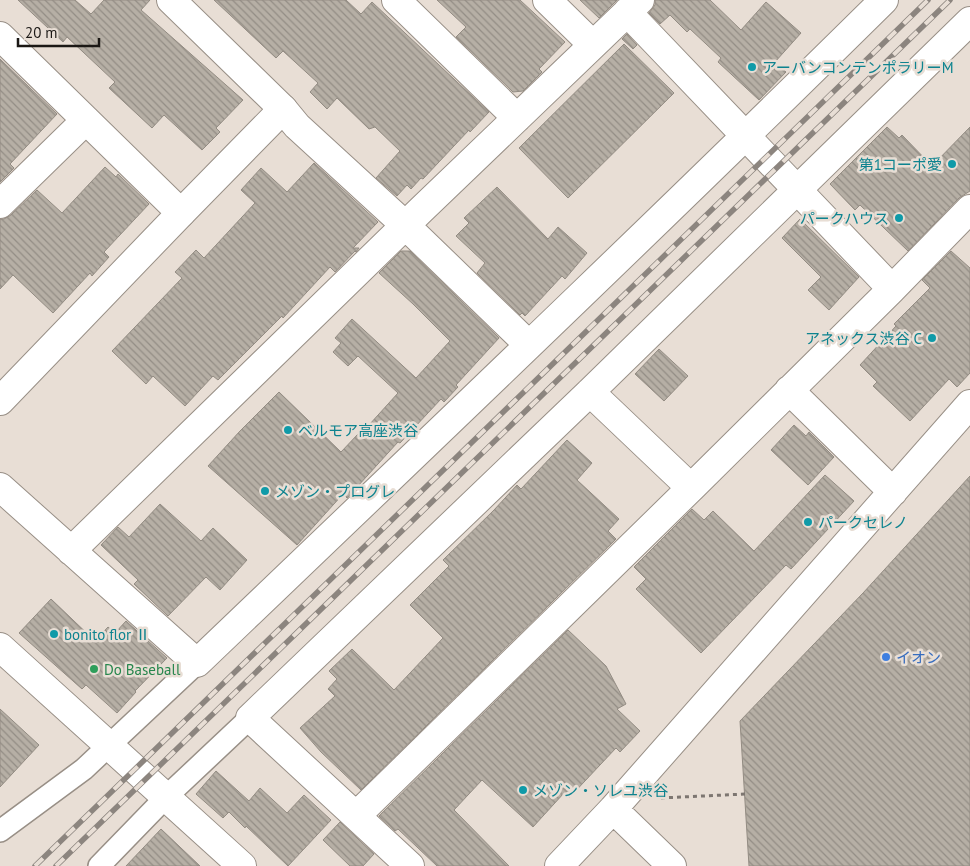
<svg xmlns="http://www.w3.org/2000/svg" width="970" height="866" viewBox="0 0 970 866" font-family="'PT Sans','Noto Sans JP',sans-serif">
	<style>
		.building { fill: url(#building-back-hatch); stroke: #938c83 }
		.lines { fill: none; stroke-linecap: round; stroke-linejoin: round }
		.pedestrian-casing { stroke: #988f86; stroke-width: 24 }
		.minor-casing { stroke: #988f86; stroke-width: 30 }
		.tertiary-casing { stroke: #988f86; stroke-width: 30 }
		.path { stroke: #7d7671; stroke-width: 3; stroke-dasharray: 4 4; stroke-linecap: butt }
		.pedestrian { stroke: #fff; stroke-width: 21 }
		.minor { stroke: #fff; stroke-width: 28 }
		.tertiary { stroke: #fff; stroke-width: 28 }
		.rail-casing { stroke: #8c857f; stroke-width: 5.5 }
		.rail { stroke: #e8ded5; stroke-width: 4; stroke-dasharray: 11; stroke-linecap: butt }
		.culture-dot { fill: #0f9aa8; stroke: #e8ded5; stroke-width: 2 }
		.shop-dot { fill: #3f7fe0; stroke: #e8ded5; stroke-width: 2 }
		.leisure-dot { fill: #2e9e5b; stroke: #e8ded5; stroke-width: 2 }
		.labels { text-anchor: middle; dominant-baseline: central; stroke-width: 5; stroke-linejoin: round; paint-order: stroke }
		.culture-label { font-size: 15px; fill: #0d838f; stroke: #e8ded5; text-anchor: start }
		.shop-label { font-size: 15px; fill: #366cbe; stroke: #e8ded5; text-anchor: start }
		.leisure-label { font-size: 15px; fill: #27864d; stroke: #e8ded5; text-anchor: start }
	</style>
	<defs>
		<pattern id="building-back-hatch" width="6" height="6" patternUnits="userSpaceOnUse" patternTransform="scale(1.25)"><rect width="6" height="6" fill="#b6afa5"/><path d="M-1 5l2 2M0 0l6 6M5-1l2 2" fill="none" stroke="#938d85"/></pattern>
	</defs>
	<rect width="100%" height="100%" fill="#e8ded5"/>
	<path class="building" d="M 18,0 L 75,0 L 91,14 L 104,0 L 150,0 L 141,10 L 243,100 L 216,128 L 220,132 L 202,150 L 164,115 L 152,128 L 109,88 L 115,82 L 67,37 L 63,42 Z
		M 214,0 L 346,0 L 361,14 L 372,2 L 489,112 L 470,132 L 469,130 L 423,179 L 421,178 L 411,189 L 407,185 L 397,196 L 376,178 L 400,151 L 375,127 L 369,129 L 337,98 L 327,109 L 310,92 L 318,83 L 283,51 L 276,58 Z
		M 437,0 L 520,0 L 565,42 L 539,69 L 542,72 L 523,91 L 513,92 L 456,37 L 466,27 Z
		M 580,0 L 617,0 L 599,18 Z
		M 655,0 L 710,0 L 741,30 L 766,2 L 801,33 L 775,62 L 786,72 L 759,100 L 718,62 L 721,58 L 690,29 L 687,32 L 670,15 L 660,24 L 649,13 L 655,5 Z
		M 627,34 L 637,45 L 633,49 L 622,39 Z
		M 624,44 L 674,93 L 568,198 L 519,148 Z
		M 0,59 L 57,114 L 10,164 L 14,168 L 0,182 Z
		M 887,127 L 899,138 L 902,135 L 932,166 L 970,127 L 970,191 L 959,198 L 908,251 L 860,205 L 855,210 L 830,184 Z
		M 314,163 L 378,222 L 353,248 L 359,248 L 356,252 L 355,251 L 335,272 L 330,267 L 283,318 L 282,316 L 218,380 L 213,376 L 185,406 L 153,376 L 146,384 L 112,351 L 182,278 L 175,272 L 196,250 L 204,258 L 255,203 L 241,190 L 261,168 L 287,192 Z
		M 105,167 L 116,177 L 118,174 L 149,204 L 104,252 L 109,257 L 92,276 L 90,273 L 53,313 L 13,275 L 0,289 L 0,219 L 4,219 L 11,215 L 37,190 L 62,213 Z
		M 497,187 L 548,239 L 558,227 L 587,253 L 565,279 L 562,276 L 525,316 L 522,313 L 520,315 L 477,273 L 485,263 L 456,236 L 469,223 L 464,218 Z
		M 800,219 L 859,277 L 829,310 L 808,290 L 821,277 L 782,238 Z
		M 401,251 L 410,251 L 499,338 L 456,385 L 458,387 L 444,402 L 441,399 L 400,443 L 398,442 L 347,498 L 343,494 L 297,545 L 208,466 L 240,431 L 279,392 L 341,452 L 358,434 L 359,436 L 398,393 L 358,356 L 348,366 L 333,352 L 341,343 L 335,338 L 352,319 L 416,378 L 450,341 L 413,304 L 379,273 Z
		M 951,251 L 970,268 L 970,373 L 957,387 L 949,379 L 910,421 L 873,386 L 877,382 L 860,365 L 896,326 L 894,324 L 930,288 L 922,280 Z
		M 659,349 L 688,376 L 664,401 L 635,374 Z
		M 794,425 L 806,436 L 809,432 L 834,457 L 808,485 L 771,450 Z
		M 567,440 L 592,463 L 577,480 L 619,519 L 608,531 L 616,539 L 361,790 L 321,752 L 300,728 L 335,696 L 328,689 L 337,679 L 329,671 L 352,649 L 394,690 L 443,638 L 410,605 L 449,566 L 443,560 L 494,510 L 517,485 L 521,489 Z
		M 825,475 L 854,501 L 791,569 L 786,565 L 701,653 L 636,589 L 646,579 L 634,567 L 692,509 L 704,520 L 713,511 L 754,551 Z
		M 970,476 L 970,866 L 749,866 L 740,721 L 863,593 Z
		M 160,504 L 201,541 L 213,528 L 247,560 L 220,590 L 206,577 L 168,616 L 134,584 L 138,580 L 101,545 L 118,527 L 129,537 Z
		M 51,599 L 95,641 L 108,627 L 115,633 L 126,621 L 167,658 L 135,691 L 136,692 L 117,713 L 86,685 L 82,689 L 19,633 Z
		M 568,630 L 606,666 L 626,704 L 617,709 L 640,731 L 620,752 L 616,748 L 569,798 L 564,793 L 533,827 L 482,780 L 454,810 L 509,866 L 437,866 L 398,829 L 395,831 L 379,816 Z
		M 0,709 L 39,745 L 0,787 Z
		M 216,771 L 249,801 L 260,788 L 287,813 L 304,795 L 331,820 L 288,866 L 246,826 L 245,828 L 229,812 L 223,818 L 196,794 Z
		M 340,822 L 374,854 L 363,866 L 350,866 L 323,840 Z
		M 161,829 L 200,866 L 126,866 Z"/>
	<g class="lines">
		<defs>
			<path id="pedestrian" d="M 0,831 L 84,769 L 197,663
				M 99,866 L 166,797 L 250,718"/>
			<path id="minor" d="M 396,0 L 517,118
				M 547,0 L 593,45
				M 0,36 L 181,213
				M 283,109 L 297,126 L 405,225 L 529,345
				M 0,204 L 86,120
				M 892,289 L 970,209
				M 789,390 L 893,492
				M 590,392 L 691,488 L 892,289 L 627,12
				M 0,487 L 197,663 C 427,443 657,224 884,0
				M 71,551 L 421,210 L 640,0
				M 0,647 L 242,866
				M 613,809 L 672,866
				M 356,816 L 691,488
				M 410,866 L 250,718 L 590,392 L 970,21
				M 559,866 L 613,809 L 970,404"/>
			<path id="tertiary" d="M 0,401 L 181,213 L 283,109 L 171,0"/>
		</defs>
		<use href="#pedestrian" class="pedestrian-casing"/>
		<use href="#minor" class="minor-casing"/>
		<use href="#tertiary" class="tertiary-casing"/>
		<path class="path" d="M 661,798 L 745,794"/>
		<use href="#pedestrian" class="pedestrian"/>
		<use href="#minor" class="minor"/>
		<use href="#tertiary" class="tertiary"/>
		<defs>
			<path id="rail" d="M 35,866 L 928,0
				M 56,866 L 950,0"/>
		</defs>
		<use href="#rail" class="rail-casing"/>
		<use href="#rail" class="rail"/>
	</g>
	<g class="culture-dot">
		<circle cx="752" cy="67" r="5"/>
		<circle cx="952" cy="164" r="5"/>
		<circle cx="899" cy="218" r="5"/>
		<circle cx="932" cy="338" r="5"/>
		<circle cx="288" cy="430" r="5"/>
		<circle cx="265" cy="491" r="5"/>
		<circle cx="808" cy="522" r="5"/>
		<circle cx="54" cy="634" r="5"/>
		<circle cx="523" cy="790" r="5"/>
	</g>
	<circle class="shop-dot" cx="886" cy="657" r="5"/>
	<circle class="leisure-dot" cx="94" cy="669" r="5"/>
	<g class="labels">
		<g class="culture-label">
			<text x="762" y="67">アーバンコンテンポラリーM</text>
			<text x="942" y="164" text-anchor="end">第1コーポ愛</text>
			<text x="889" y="218" text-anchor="end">パークハウス</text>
			<text x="922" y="338" text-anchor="end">アネックス渋谷 C</text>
			<text x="298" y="430">ベルモア高座渋谷</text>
			<text x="275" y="491">メゾン・プログレ</text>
			<text x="818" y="522">パークセレノ</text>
			<text x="64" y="634">bonito flor Ⅱ</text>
			<text x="533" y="790">メゾン・ソレユ渋谷</text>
		</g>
		<g class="shop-label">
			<text x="896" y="657">イオン</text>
		</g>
		<g class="leisure-label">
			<text x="104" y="669">Do Baseball</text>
		</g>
	</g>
	<path d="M18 38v8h81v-8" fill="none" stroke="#1b1815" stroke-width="2.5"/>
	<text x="25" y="38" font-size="15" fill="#1b1815" stroke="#e8ded5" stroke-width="4" paint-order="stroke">20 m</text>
</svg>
